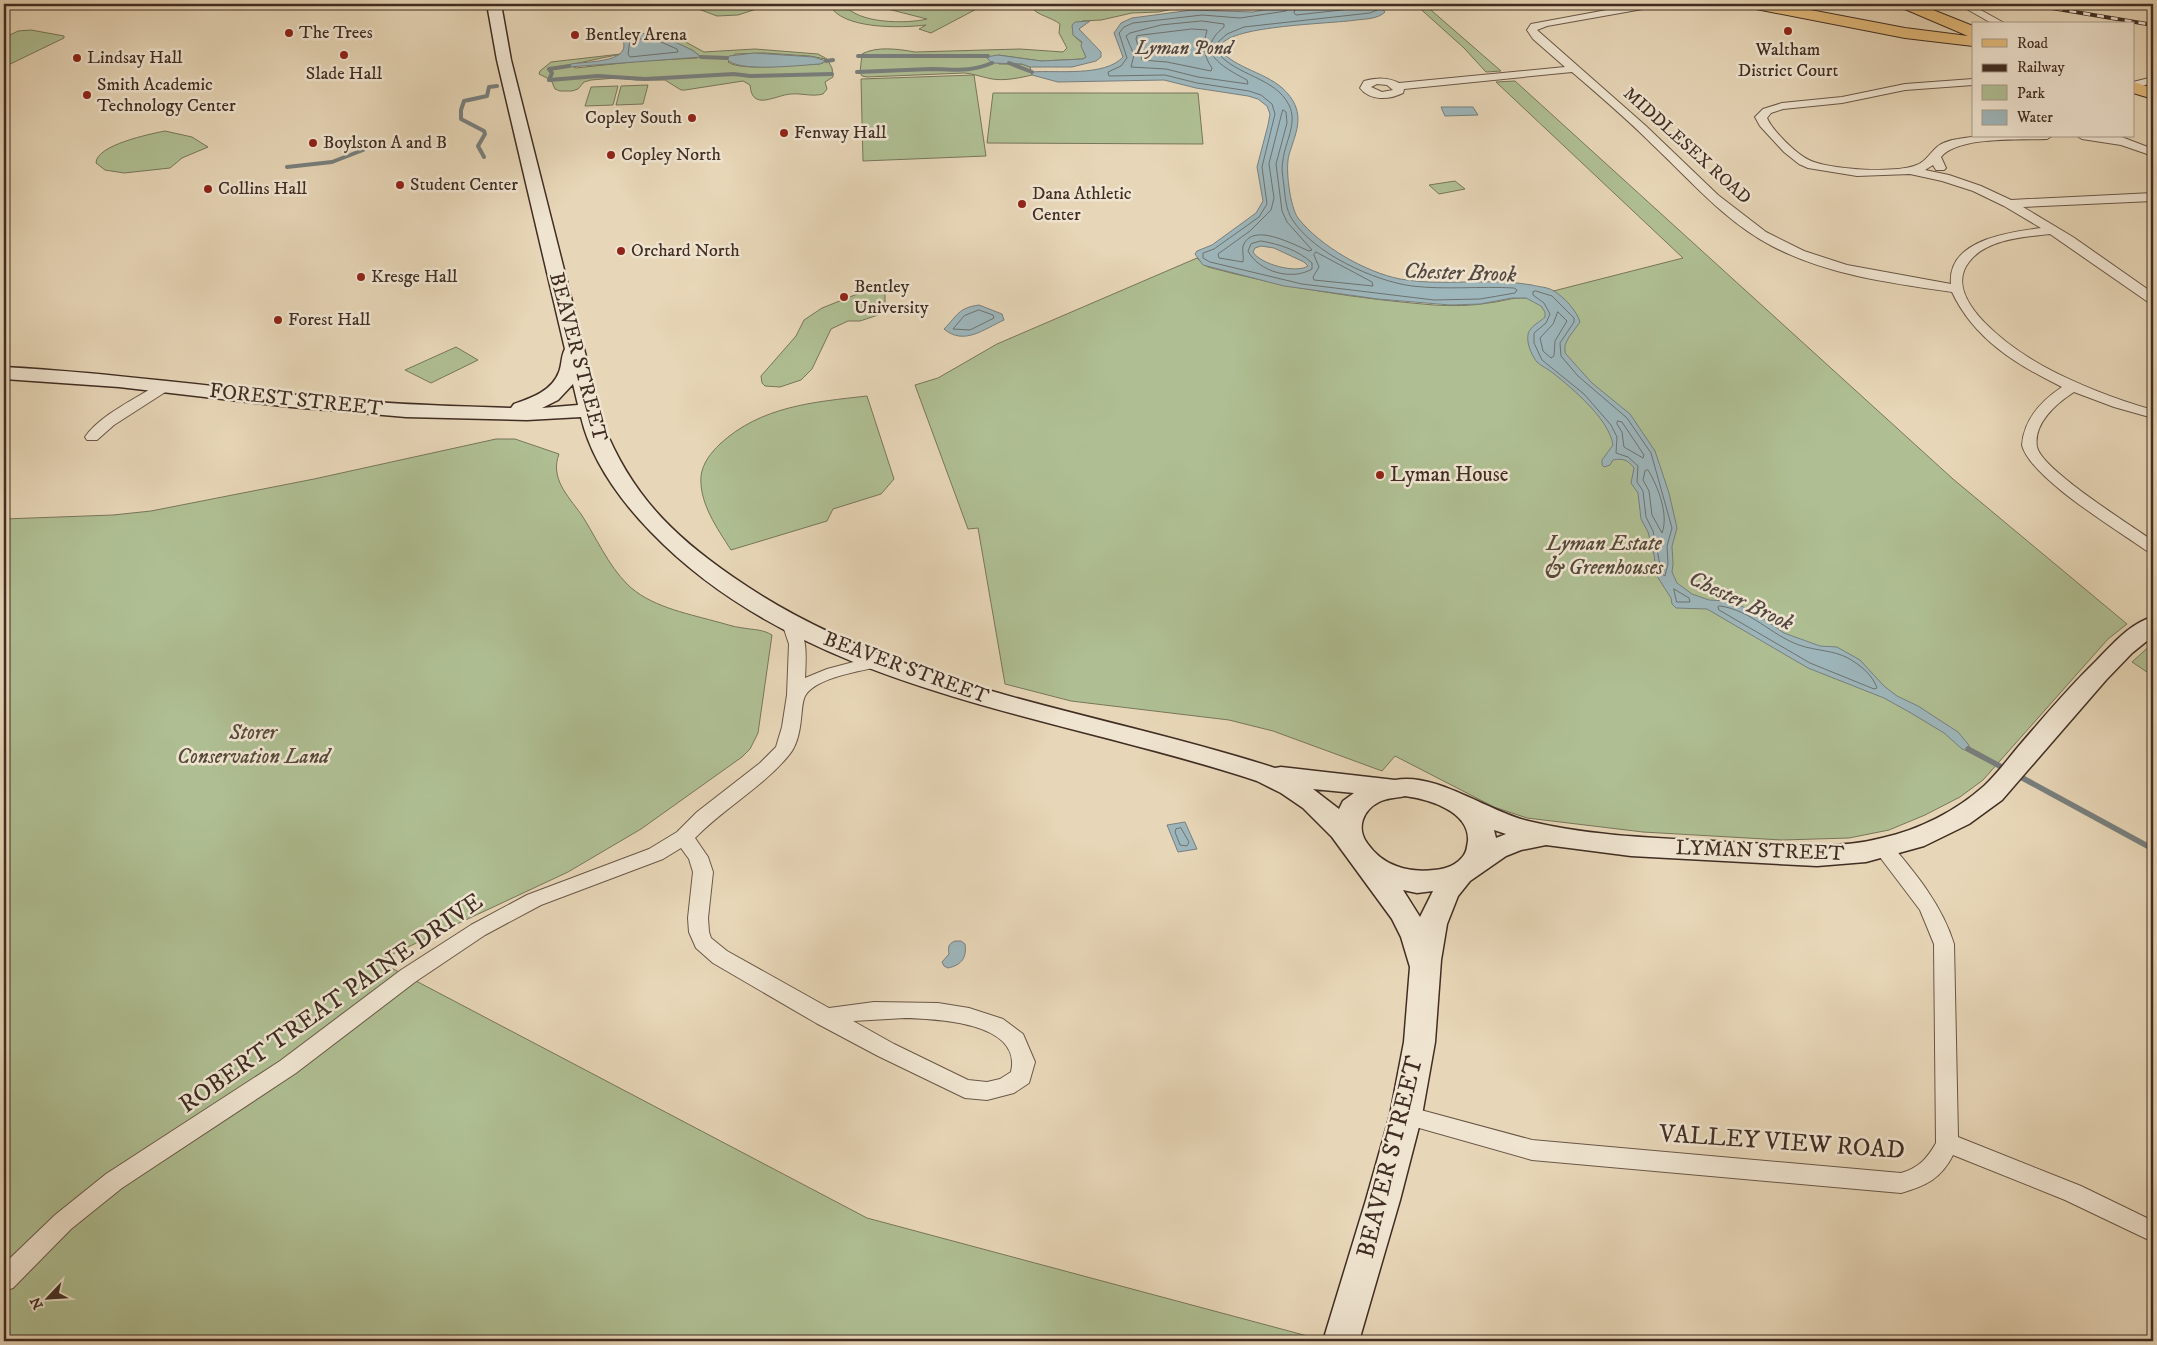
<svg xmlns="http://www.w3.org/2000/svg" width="2157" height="1345" viewBox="0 0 2157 1345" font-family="'IM FELL DW Pica',serif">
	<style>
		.green { fill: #afbf93; stroke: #78765b; fill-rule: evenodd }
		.water { fill: #9db6bb; stroke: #787f7e; fill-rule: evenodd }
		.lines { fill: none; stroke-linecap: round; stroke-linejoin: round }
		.shore { stroke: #6e726f; stroke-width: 1 }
		.stream-far1 { stroke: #787f7e; stroke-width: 4 }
		.stream { stroke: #787f7e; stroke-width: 5.5 }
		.street-casing { stroke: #6a5748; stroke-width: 2 }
		.secondary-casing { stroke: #402d23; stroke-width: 3 }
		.primary-casing { stroke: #402d23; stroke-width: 2 }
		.street { fill: #efe4d0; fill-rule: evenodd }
		.secondary { fill: #efe4d0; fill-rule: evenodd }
		.primary { fill: #e4bb7c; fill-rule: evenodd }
		.rail-casing { stroke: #402d23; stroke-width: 4 }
		.rail { stroke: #efe4d0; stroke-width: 2.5; stroke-dasharray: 7; stroke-linecap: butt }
		.poi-dot { fill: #8f2418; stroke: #efe4d0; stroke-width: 2 }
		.labels { text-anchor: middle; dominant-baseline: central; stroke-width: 5; stroke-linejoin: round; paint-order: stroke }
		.far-poi-label { font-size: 18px; fill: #402d23; stroke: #efe4d0; text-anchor: start }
		.far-street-label { font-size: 18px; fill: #402d23; stroke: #efe4d0 }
		.far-water-label { font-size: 19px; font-style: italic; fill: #534841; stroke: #efe4d0 }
		.street-label { font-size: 21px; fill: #402d23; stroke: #efe4d0 }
		.poi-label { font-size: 21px; fill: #402d23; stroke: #efe4d0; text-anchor: start }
		.park-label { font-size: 21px; font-style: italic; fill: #564a39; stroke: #efe4d0 }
		.water-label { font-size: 22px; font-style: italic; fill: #534841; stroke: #efe4d0 }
		.near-street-label { font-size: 25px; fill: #402d23; stroke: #efe4d0 }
	</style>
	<rect width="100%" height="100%" fill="#e7d6b7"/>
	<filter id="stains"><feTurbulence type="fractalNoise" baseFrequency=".004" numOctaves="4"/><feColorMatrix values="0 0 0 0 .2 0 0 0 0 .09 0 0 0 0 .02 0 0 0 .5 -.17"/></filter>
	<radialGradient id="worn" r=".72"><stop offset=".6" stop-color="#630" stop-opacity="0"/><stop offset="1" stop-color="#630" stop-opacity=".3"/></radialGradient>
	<path class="green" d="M 685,4 L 772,4 L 738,15 L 717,16 Z
		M 829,4 L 844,4 C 857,24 907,24 927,19 L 868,4 L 986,4 L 931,33 L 919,29 L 926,25 C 902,28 841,30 829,4 Z
		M 1038,4 L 1194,4 L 1159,12 L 1132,13 L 1101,20 L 1082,21 L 1073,35 L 1082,43 L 1083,50 L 1086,57 L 1083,59 L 1041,61 L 998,55 L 999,64 L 1022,64 L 1030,67 L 1032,75 C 1019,78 1005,81 992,79 C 982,77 974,74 965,73 L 867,77 L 862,76 L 860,73 L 862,54 C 876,46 899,49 915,52 L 1020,49 L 1063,52 L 1067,48 L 1059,33 L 1060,24 C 1051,17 1039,16 1032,8 Z
		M 1415,4 L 1424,4 L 1501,71 L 1486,72 L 1464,48 Z
		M 31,30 L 64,36 L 64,38 L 4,67 L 4,38 L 18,31 Z
		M 662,37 L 682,40 L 704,52 L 755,49 L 818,54 L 827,59 L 832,68 L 833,77 L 825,82 L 827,89 L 823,94 C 812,97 802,93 791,94 C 775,95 752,112 750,85 L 743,81 L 685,90 L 681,90 L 665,80 L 637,80 L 616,78 L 591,80 L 584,82 L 578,89 L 572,91 L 560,91 L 555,89 L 551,80 L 539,74 L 540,71 L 551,62 L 621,54 L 569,65 L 576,68 L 641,61 L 697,58 L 700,56 L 692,50 ZM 764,53 L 810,56 L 825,59 L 823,63 L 819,64 C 801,64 741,72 728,62 L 735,54 Z
		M 974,75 L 986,156 L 863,161 L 861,79 Z
		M 1515,81 L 1953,479 L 2127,624 L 2108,639 L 1983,780 L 1960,797 L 1925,815 L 1889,830 L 1849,838 L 1782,840 L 1643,832 L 1527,818 L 1494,807 L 1395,756 L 1382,771 L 1273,731 L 1229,720 L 1071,701 L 1005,684 L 978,528 L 968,529 L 915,385 L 938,378 L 997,344 L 1197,258 L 1203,264 L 1208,267 C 1282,287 1358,299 1434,305 C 1452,306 1471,306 1488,303 C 1501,302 1512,297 1526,298 L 1683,258 L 1496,82 Z
		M 648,85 L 643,104 L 616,105 L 621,86 Z
		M 618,86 L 613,105 L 585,106 L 591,87 Z
		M 993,93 L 1198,93 L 1203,144 L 987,143 Z
		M 165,131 L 192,137 L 208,147 L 182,158 L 170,168 L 124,173 L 105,170 L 96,163 C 96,145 150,134 165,131 Z
		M 1455,181 L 1465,189 L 1439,194 L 1429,185 Z
		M 880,285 L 885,288 L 885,304 L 881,314 L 860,321 L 848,321 L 831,329 L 812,369 L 801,380 L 780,387 L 765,386 L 762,383 L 761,376 L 796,336 L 804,320 L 822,308 Z
		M 456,347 L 478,360 L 431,383 L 405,370 Z
		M 867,396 L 894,479 L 881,494 L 833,509 L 827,521 L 731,550 C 717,528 699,503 701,476 C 703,462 711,453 720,444 C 761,406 814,402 867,396 Z
		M 496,439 L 515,439 L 559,454 C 550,478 567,495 581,514 C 596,537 608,565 627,584 C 649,606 685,613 714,621 C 723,623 733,627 743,628 C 754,630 762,629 772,635 L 758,733 L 750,749 L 742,757 L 641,829 L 568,872 L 378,961 L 867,1218 L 1315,1338 L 1314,1341 L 4,1341 L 4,519 L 113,515 L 151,511 L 314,479 Z
		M 2153,643 L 2153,676 L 2132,662 Z"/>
	<path class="water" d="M 1293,4 L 1379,4 L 1385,12 C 1378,19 1365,19 1356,20 C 1331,24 1233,25 1221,45 C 1221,49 1222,52 1225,55 C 1246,73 1278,75 1293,101 C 1304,120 1294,137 1289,155 C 1285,168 1290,207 1298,218 C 1320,246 1365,272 1400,279 C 1443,287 1489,277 1532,285 C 1539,287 1548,287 1554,291 C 1564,297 1577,311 1580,322 L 1569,337 L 1565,345 L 1565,353 L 1592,383 L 1630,414 L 1655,451 L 1669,493 L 1677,528 L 1672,546 L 1673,564 L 1672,572 L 1677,583 L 1692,594 L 1709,600 L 1728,601 L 1751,610 L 1784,633 L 1820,646 L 1837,647 L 1860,660 L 1884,686 L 1897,696 L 1918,706 L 1958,732 L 1968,744 L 1973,753 L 1962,749 L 1944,733 L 1911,713 L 1884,698 L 1808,668 L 1707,609 L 1676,608 L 1672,604 L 1671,598 L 1657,576 L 1654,555 L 1648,532 L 1641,519 L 1638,493 L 1631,483 L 1634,468 C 1628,460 1623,458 1613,460 L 1610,465 L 1604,467 L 1602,465 L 1602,460 L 1613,445 C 1609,419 1573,389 1553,373 C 1548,369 1541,366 1537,362 C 1531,355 1524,338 1530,330 C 1533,325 1541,321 1545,317 L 1545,312 L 1541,306 L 1526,298 L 1512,298 L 1480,304 L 1450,305 L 1378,299 L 1284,286 L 1203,265 L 1195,254 L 1197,251 L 1212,245 L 1256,213 L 1263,201 L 1257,167 L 1268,125 L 1270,114 L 1267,106 L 1258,99 L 1248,96 L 1196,88 L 1164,80 L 1058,82 L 1032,75 L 1032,72 C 1057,70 1105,77 1123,57 L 1114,33 L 1121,23 L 1132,18 L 1192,10 L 1253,12 ZM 1261,246 L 1274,248 L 1304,262 L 1308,266 C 1296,274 1260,264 1253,252 L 1255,248 Z
		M 1090,21 L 1079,29 L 1101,52 L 1101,57 L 1096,61 L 1072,67 L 1030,67 L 1022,64 L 992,63 L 986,57 L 998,55 L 1041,61 L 1083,59 L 1086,57 L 1081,46 L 1082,42 L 1073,35 L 1072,25 L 1075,22 Z
		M 625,33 L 658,34 L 692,50 L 701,57 L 569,67 L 571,64 C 589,61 638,63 620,35 Z
		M 754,53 L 814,57 L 826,61 L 820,64 C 802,65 736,73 727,59 L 729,56 Z
		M 1441,107 L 1473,107 L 1478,115 L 1445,116 Z
		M 979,305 L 1002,314 L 1004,320 C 984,329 964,346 944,329 C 958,315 958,308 979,305 Z
		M 1185,822 L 1197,849 L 1178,852 L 1167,825 Z
		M 955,941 L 961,941 L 965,944 C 967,957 962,965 948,968 L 944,966 L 942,962 L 949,954 C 948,947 948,944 955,941 Z"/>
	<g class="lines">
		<path class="shore" d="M 1289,4 L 1286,11 L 1240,18 L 1202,15 L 1133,23 L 1124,27 L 1119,33 L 1127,58 L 1121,66 L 1108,72 L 1109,76 L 1165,75 L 1197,83 L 1249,91 L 1261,95 L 1272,104 L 1275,114 L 1262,167 L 1267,204 L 1259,217 L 1214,249 L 1203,253 L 1203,258 L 1210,262 L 1302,284 L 1434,300 L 1480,299 L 1515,293 L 1517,290 L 1514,288 C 1480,286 1445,290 1412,286 C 1374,281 1313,253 1292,219 C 1286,210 1285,196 1284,186 C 1283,178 1281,168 1283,160 C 1285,142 1298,123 1289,105 C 1275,77 1236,76 1217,52 L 1218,42 L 1227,34 L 1244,27 L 1370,13 L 1377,10 L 1377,4
			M 1296,4 L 1294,13 L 1296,15 L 1369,7 L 1370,4
			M 1202,21 L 1224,24 L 1224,27 C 1193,52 1223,67 1247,80 L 1248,84 L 1198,77 L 1166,69 L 1131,67 L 1134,55 L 1126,36 L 1130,33 L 1161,25 Z
			M 1192,29 L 1207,30 C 1203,45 1203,55 1212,68 L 1211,71 L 1167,62 L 1142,60 L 1136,39 L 1137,36 Z
			M 632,39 L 654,39 L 677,49 L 678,52 L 630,57 L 628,54 L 630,40 Z
			M 1283,110 L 1286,112 L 1287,123 L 1276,164 L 1282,211 L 1287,222 L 1312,250 L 1309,251 C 1294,245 1252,221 1243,246 C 1242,251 1244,257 1243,262 L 1219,258 L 1218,254 L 1250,231 L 1271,210 L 1274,198 L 1269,164 Z
			M 1261,241 C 1279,244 1298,250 1312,263 L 1312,269 C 1292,281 1259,272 1248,251 L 1251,244 Z
			M 1316,252 L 1372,282 L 1373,286 L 1314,280 L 1313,277 L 1319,267 L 1314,255 Z
			M 1536,291 L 1552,296 L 1574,318 L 1574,322 L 1560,343 L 1561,356 L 1578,376 L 1627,418 L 1651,453 L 1672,528 L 1667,546 L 1668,564 L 1665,576 L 1662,574 L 1653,531 L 1646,517 L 1643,491 L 1637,482 L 1638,466 L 1628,457 L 1616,453 L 1617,437 L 1611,425 L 1584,394 L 1542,360 L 1534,343 L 1534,333 L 1546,323 L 1550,314 L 1544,303 L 1533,295 L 1533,292 Z
			M 979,310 L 993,315 L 994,318 L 970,330 L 953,329 L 964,316 Z
			M 1558,312 L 1567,321 L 1555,341 L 1554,356 L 1551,358 L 1543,351 L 1540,338 L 1553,324 Z
			M 1618,421 L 1622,422 L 1644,455 L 1643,458 L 1624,447 L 1622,432 L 1617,424 Z
			M 1648,470 C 1658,486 1669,515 1662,533 L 1652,515 L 1649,491 L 1643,480 L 1645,471 Z
			M 1674,589 L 1689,598 L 1690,602 L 1677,602 Z
			M 1720,606 C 1751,610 1771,635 1799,645 C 1816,651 1833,650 1848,658 C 1860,665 1872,674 1877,688 L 1874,689 L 1810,663 L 1719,610 L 1718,607 Z
			M 1181,828 L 1189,842 L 1187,846 L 1180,845 L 1175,832 L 1176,829 Z"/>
		<path class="stream-far1" d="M 858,56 L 988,56
			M 701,57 L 727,58
			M 826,61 L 833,60
			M 1009,63 L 1032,72
			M 857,72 C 882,71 906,70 931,69 C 956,69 967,73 992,63
			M 549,80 L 598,76 L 645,79 L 734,74 L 750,76 L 832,74
			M 549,80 L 552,73 L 549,69 L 569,66
			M 484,157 L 478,146 L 485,134 L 484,131 L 461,119 L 461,110 L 464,101 L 487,96 L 489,87 L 497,86
			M 287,167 L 332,162 L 363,150"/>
		<path class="stream" d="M 1968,749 L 2009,771
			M 2017,775 L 2153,849"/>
		<defs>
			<path id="street" d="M 1639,4 L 1659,4 L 1654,7 L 1547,26 L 1537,30 L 1646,126 L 1718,195 L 1766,232 L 1804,251 L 1847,265 L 1951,284 C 1947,240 2009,232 2041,228 L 2004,206 L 1973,191 L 1942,181 L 1910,174 L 1857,176 L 1808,168 L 1799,164 L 1784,152 L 1760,126 L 1755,117 L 1763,109 L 1782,103 L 1842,97 L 1905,84 L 1973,79 L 1973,85 L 1905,90 L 1842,103 L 1783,109 L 1771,113 L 1767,118 C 1772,130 1796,154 1809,160 C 1830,170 1892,173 1914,166 C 1925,163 1929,154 1937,147 C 1941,143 1951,140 1958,139 C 1988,133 2021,136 2052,136 L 2047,139 C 2021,140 1958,136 1941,157 L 1946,168 L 1944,170 L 1936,170 L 1933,165 L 1925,170 L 1949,175 L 1981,186 L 2011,200 L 2153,193 L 2153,201 L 2023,207 L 2073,237 L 2153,293 L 2153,303 L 2148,302 L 2050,234 C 2024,237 1986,239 1969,262 C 1939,300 2016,351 2043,366 C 2078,385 2115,399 2153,410 L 2153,418 L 2114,407 L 2074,392 C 2057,403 2033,423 2037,447 C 2042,470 2131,525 2153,541 L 2153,553 L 2147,551 C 2119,531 2030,478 2022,445 C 2024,419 2041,401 2062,387 C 2017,365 1974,339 1952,292 C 1891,283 1827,275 1772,246 C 1726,222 1691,181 1654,146 C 1628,120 1600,96 1572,72 L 1404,89 L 1403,93 C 1389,100 1370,101 1360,88 L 1364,81 C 1377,78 1387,77 1399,83 L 1565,67 L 1533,39 L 1527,30 L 1531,24 ZM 1377,84 L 1387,85 L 1393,90 L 1382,92 L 1371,87 Z
				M 1958,4 L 1970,4 L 2006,24 L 1993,24 Z
				M 2153,77 L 2153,83 L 2133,88 L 2133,82 Z
				M 2077,136 L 2119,136 L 2153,149 L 2153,156 L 2121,145 L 2082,139 Z
				M 165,382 L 170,383 L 172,386 L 170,389 L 114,425 L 97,440 L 87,440 L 85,437 C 100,415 137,398 160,383 Z
				M 790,618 L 796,619 C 808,638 806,657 805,678 L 827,669 L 876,656 L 882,658 L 885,662 L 882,666 C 862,671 816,677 805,696 C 802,702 802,712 801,719 C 800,730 797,746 789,755 C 763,787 724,808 695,838 L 708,857 L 713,872 L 708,918 L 709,932 L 711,938 L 727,951 L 829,1008 L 874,1002 L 938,1003 L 969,1008 L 1003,1019 L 1023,1034 L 1035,1062 L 1029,1083 L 1014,1093 L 987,1100 L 965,1098 L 878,1056 L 816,1023 L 713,963 L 696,948 L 689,932 L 688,918 L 693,872 L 689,859 L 681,848 L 663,859 L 541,905 L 485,935 L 415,982 L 296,1073 L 122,1188 L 71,1229 L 13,1288 L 4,1291 L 4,1264 L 55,1215 L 106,1174 L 280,1061 L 401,970 L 471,925 L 527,895 L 649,849 L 677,832 L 697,812 L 760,763 L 776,747 L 782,727 L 787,695 L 789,644 L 782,623 L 784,619 ZM 905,1018 C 936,1019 1023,1022 1011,1072 L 1000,1079 L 987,1082 L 968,1080 L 894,1044 L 853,1021 Z
				M 1883,841 L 1890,843 C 1916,874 1942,905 1954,944 L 1958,1137 L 2081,1186 L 2153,1221 L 2153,1242 L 2065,1200 L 1953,1155 C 1941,1179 1925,1186 1901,1193 L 1532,1160 L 1398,1122 L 1395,1115 L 1398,1108 L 1406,1106 L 1532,1140 L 1901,1173 C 1918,1168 1927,1159 1936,1143 L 1934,944 L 1920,910 L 1873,848 L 1876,843 Z"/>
			<path id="secondary" d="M 487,4 L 501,4 L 511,60 L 603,424 C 631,494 672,535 733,577 C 894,689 1093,709 1275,768 L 1281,767 L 1395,780 C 1436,772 1487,811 1528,821 C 1593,837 1662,838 1728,842 C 1779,844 1832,851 1882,838 C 1919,830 1956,811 1984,786 C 1997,774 2007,760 2018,747 C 2043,718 2068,688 2096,661 C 2112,645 2130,623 2153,617 L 2153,636 L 2132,653 L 2106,680 L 2002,800 L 1969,824 L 1924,846 L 1866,862 L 1817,866 L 1631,856 L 1546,845 L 1521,850 L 1506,856 L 1470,881 L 1458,896 L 1447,924 L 1441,960 L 1435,1042 L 1422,1115 L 1400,1200 L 1359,1341 L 1323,1341 L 1366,1200 L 1390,1115 L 1404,1042 L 1410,967 L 1401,937 L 1392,919 L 1332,837 L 1303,808 L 1281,793 L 1257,781 C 1056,714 805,692 651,532 C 620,500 591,460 581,417 L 527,420 L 406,417 L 291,407 L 119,387 L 4,379 L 4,367 C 119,373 233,390 348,400 C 402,405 456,406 511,408 L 514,404 C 531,398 552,391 559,372 C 562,365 561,356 565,349 L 497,60 ZM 573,384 L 578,405 L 542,408 L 558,400 ZM 1313,789 L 1354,793 L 1343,801 L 1339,809 ZM 1405,796 C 1428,799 1470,811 1468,841 C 1467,846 1467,851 1464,855 C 1457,865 1446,869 1434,870 C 1408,873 1383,866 1367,843 C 1356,828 1363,810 1379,802 C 1386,798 1397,798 1405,796 ZM 1494,830 L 1506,834 L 1496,838 ZM 1403,890 L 1417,893 L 1433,891 L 1420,917 Z"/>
			<path id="primary" d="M 1748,4 L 1779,4 L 1905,28 L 1968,36 L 1900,7 L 1897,4 L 1918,4 L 1973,26 L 1973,46 L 1905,38 L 1756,9 L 1751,7 Z
				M 2133,82 L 2153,88 L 2153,99 L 2133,93 Z"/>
		</defs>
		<use href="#street" class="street-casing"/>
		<use href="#secondary" class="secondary-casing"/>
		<use href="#primary" class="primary-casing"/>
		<use href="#street" class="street"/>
		<use href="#secondary" class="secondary"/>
		<use href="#primary" class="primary"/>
		<defs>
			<path id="rail" d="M 2028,4 L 2153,25"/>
		</defs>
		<use href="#rail" class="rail-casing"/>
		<use href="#rail" class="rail"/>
	</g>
	<g class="poi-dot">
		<circle cx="1788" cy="31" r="5"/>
		<circle cx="289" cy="33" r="5"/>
		<circle cx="575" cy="35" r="5"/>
		<circle cx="344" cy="55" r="5"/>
		<circle cx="77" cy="58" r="5"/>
		<circle cx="87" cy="95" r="5"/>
		<circle cx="692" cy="118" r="5"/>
		<circle cx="784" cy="133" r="5"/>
		<circle cx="313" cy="143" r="5"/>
		<circle cx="611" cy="155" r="5"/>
		<circle cx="400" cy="185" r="5"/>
		<circle cx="208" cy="189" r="5"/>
		<circle cx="1022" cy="204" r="5"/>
		<circle cx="621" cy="251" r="5"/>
		<circle cx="361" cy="277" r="5"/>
		<circle cx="844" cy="297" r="5"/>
		<circle cx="278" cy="320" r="5"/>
		<circle cx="1380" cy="475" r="5"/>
	</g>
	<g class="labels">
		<g class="far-poi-label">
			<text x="299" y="33">The Trees</text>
			<text x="585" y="35">Bentley Arena</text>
			<text x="1788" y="50" text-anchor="middle">Waltham<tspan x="1788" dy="21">District Court</tspan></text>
			<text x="87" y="58">Lindsay Hall</text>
			<text x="344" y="74" text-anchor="middle">Slade Hall</text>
			<text x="97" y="85">Smith Academic<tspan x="97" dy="21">Technology Center</tspan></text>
			<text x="682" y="118" text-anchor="end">Copley South</text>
			<text x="794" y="133">Fenway Hall</text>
			<text x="323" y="143">Boylston A and B</text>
			<text x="621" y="155">Copley North</text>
			<text x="410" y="185">Student Center</text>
			<text x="218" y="189">Collins Hall</text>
			<text x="1032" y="194">Dana Athletic<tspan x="1032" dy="21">Center</tspan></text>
			<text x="631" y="251">Orchard North</text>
			<text x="371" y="277">Kresge Hall</text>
			<text x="854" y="287">Bentley<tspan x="854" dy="21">University</tspan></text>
			<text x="288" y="320">Forest Hall</text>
		</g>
		<g class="far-street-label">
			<text transform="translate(1687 146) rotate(42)">MIDDLESEX ROAD</text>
		</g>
		<g class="far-water-label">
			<text x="1184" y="48">Lyman Pond</text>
		</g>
		<g class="street-label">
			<text transform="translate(578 357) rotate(75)">BEAVER STREET</text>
			<text transform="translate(296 400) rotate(6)">FOREST STREET</text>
			<text transform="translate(906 668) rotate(20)">BEAVER STREET</text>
			<text transform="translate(1760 851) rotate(2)">LYMAN STREET</text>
		</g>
		<g class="poi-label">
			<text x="1390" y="475">Lyman House</text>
		</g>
		<g class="park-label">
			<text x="1604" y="544">Lyman Estate<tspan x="1604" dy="24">&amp; Greenhouses</tspan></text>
			<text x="253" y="733">Storer<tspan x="253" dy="24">Conservation Land</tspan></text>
		</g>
		<g class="water-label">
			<text transform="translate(1460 273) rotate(2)">Chester Brook</text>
			<text transform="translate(1741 601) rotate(25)">Chester Brook</text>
		</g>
		<g class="near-street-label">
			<text transform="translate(331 1003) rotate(-35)">ROBERT TREAT PAINE DRIVE</text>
			<text transform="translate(1782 1142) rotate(4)">VALLEY VIEW ROAD</text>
			<text transform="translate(1390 1157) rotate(-76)">BEAVER STREET</text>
		</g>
	</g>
	<rect width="2157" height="1345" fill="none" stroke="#e7d6b7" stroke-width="20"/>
	<rect x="5" y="5" width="2147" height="1335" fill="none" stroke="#402d23" stroke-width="2.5"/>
	<rect x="10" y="10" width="2137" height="1325" fill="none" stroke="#402d23"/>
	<rect x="1972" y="22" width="162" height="115" fill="#efe4d0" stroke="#a99b8b"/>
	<rect x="1982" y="39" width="25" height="8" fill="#e4bb7c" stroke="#a99b8b"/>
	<text x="2017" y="48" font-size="15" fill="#402d23">Road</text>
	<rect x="1982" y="64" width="25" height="8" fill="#402d23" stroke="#a99b8b"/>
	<text x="2017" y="72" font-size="15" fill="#402d23">Railway</text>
	<rect x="1982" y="85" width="25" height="15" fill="#afbf93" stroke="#a99b8b"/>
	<text x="2017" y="98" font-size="15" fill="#402d23">Park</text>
	<rect x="1982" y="110" width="25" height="15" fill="#9db6bb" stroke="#a99b8b"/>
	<text x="2017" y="122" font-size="15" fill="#402d23">Water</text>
	<g transform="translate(48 1298) rotate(245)" stroke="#efe4d0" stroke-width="4" paint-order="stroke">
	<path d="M0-4L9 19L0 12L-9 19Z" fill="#402d23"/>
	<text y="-8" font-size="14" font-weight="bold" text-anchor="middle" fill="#402d23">N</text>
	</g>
	<rect width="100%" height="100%" filter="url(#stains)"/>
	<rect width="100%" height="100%" fill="url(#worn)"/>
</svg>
